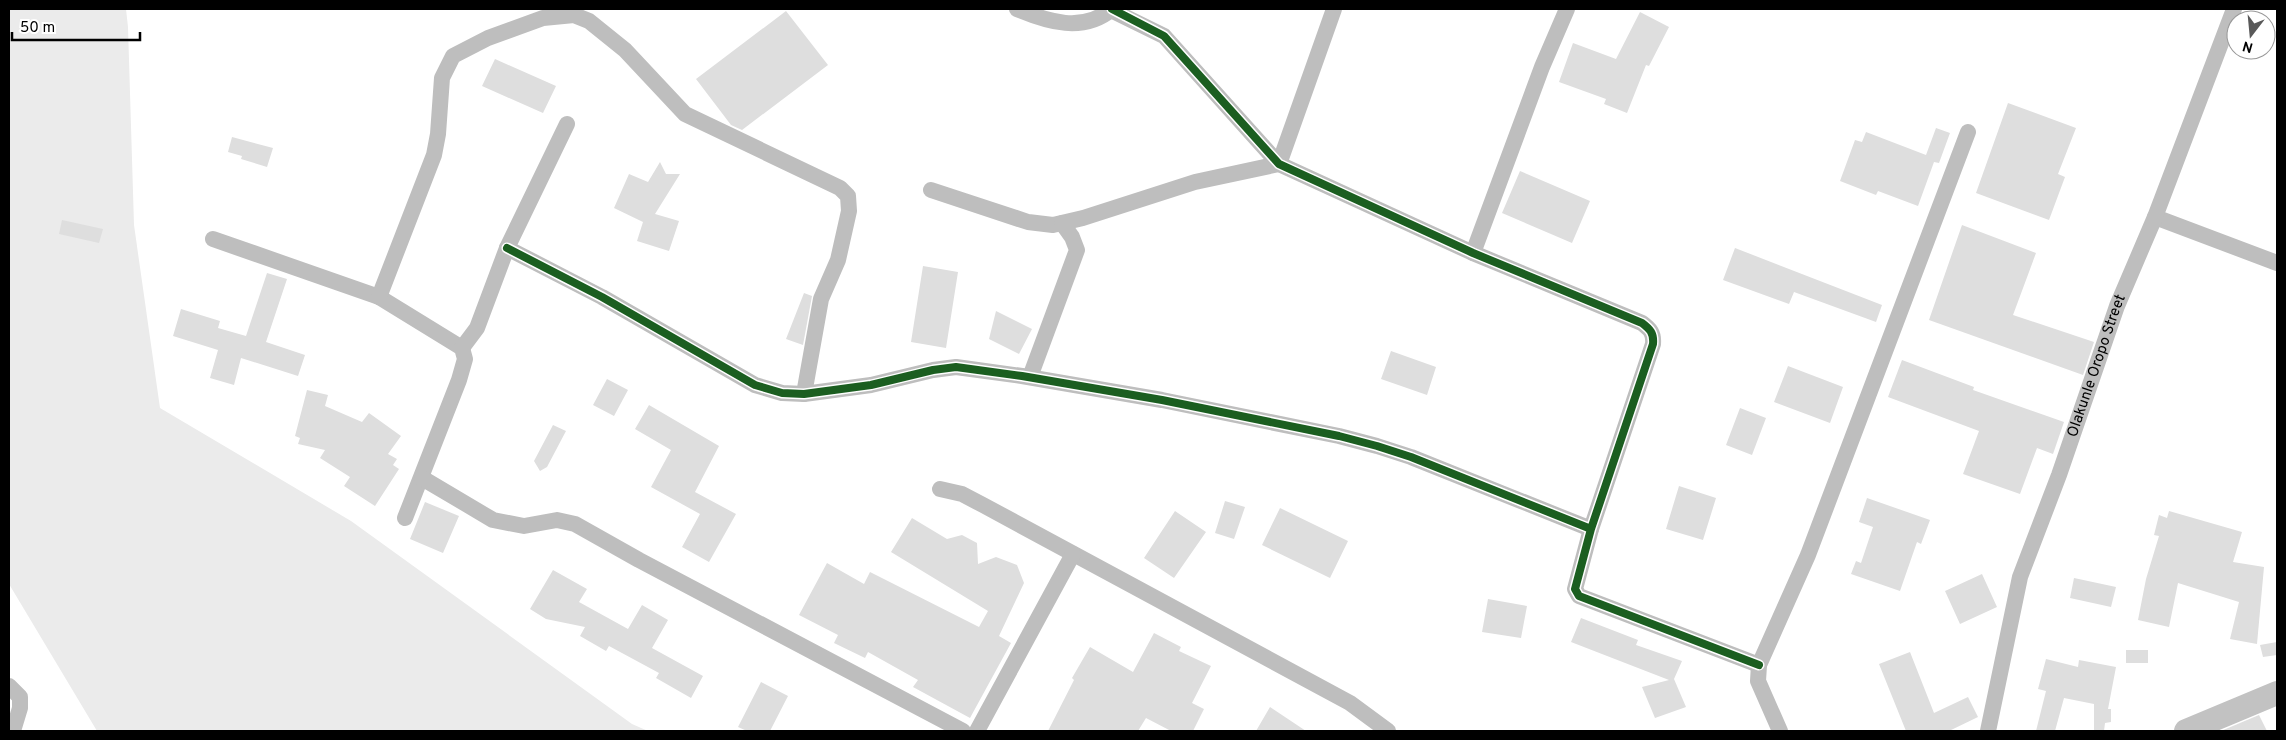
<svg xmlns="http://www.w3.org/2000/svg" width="2286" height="740" viewBox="0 0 2286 740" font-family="Overpass,sans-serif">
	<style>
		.green { fill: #ebebeb }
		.building { fill: #dedede }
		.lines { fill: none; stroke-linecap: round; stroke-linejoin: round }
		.minor { stroke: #bebebe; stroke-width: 16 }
		.secondary { stroke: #c2c2c2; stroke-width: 24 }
		.cycleway-casing { stroke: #fff; stroke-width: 11 }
		.cycleway { stroke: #1b5e20; stroke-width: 8 }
		.labels { text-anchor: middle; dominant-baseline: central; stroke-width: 4; stroke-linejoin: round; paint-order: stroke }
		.street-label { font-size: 15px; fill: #000; stroke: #fff }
	</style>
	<rect width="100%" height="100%" fill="#fff"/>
	<path class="green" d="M 9,9 L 126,9 L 128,27 L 134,225 L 160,408 L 351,521 L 632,724 L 648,731 L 97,731 L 9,584 Z"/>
	<path class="building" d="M 786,11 L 828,65 L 742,130 L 731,125 L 696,79 Z
		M 1640,12 L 1669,27 L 1649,66 L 1646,65 L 1627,113 L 1604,104 L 1606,99 L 1559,82 L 1573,43 L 1616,59 Z
		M 495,59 L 556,86 L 543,113 L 482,86 Z
		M 2008,103 L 2076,128 L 2058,174 L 2065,177 L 2049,220 L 1976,193 Z
		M 1936,128 L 1950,133 L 1939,163 L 1934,162 L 1918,206 L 1878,191 L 1876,195 L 1840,181 L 1855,140 L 1862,142 L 1866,132 L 1926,155 Z
		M 232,137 L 273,148 L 267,167 L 241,159 L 242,156 L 228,152 Z
		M 660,162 L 666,174 L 680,174 L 655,214 L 679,221 L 669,251 L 637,241 L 643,222 L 614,208 L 629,174 L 648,182 Z
		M 1520,171 L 1590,201 L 1572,243 L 1502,213 Z
		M 62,220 L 103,229 L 99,243 L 59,234 Z
		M 1962,225 L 2036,253 L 2013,315 L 2094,342 L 2083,375 L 1929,320 Z
		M 1735,248 L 1882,305 L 1876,322 L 1794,292 L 1789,304 L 1723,280 Z
		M 923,266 L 958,272 L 946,348 L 911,342 Z
		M 267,273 L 287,279 L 266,342 L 305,355 L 298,376 L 241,358 L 234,385 L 210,378 L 218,350 L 173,336 L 181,309 L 220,321 L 218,328 L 246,336 Z
		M 804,293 L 812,296 L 803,345 L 786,339 Z
		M 996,311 L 1032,329 L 1019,354 L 989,339 Z
		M 1391,351 L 1436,367 L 1427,395 L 1381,379 Z
		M 1902,360 L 1974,387 L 1973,390 L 2064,422 L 2053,454 L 2037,448 L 2020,494 L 1963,474 L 1979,431 L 1888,397 Z
		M 1788,366 L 1843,387 L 1830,423 L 1774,402 Z
		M 607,379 L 628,390 L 614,416 L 593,405 Z
		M 307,390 L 328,395 L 325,406 L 362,422 L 369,413 L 401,436 L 388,454 L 397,459 L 393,465 L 399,469 L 375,506 L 344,486 L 350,477 L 320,458 L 325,450 L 298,444 L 300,438 L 295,436 Z
		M 649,405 L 719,446 L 695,492 L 736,514 L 709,562 L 682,547 L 700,514 L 651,487 L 671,450 L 635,429 Z
		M 1740,408 L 1766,418 L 1752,455 L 1726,445 Z
		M 553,425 L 566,431 L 547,467 L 540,471 L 534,461 Z
		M 1679,486 L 1716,498 L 1703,540 L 1666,529 Z
		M 1867,498 L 1930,520 L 1921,544 L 1917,542 L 1900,591 L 1851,574 L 1856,561 L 1861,563 L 1873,527 L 1859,522 Z
		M 1225,501 L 1245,507 L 1234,539 L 1215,533 Z
		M 425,502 L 459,516 L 443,553 L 410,539 Z
		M 1280,508 L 1348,541 L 1330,578 L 1262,545 Z
		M 1175,511 L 1206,532 L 1174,578 L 1144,558 Z
		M 2169,511 L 2242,532 L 2233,562 L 2264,567 L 2257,644 L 2230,639 L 2239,602 L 2178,583 L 2169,627 L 2138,620 L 2146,579 L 2159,536 L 2154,535 L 2159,515 L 2167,518 Z
		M 912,518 L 947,539 L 962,535 L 977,543 L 978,564 L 996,557 L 1017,565 L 1024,583 L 999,636 L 1011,643 L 970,718 L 913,687 L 918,680 L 868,652 L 865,658 L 834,643 L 838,635 L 799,615 L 827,563 L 864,584 L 870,572 L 979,627 L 988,611 L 891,552 Z
		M 553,570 L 587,589 L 579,602 L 628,629 L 642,605 L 668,620 L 652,648 L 703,676 L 691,698 L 656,678 L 659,673 L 609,646 L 606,651 L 580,636 L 585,627 L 546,619 L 530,609 Z
		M 1982,574 L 1997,607 L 1960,624 L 1945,591 Z
		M 2074,578 L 2116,587 L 2111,607 L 2070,598 Z
		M 1488,599 L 1527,606 L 1521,638 L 1482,632 Z
		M 1581,618 L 1638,640 L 1636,645 L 1682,661 L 1674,679 L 1686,707 L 1655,718 L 1642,687 L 1669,680 L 1571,642 Z
		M 1154,633 L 1181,647 L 1179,651 L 1211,666 L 1192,703 L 1204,709 L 1193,731 L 1171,731 L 1146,718 L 1138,731 L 1048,731 L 1074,680 L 1072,678 L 1090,647 L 1133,672 Z
		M 2277,642 L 2277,655 L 2263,657 L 2260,645 Z
		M 2126,650 L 2148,650 L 2148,663 L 2126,663 Z
		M 1910,652 L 1934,713 L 1968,697 L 1978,717 L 1949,731 L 1906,731 L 1879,664 Z
		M 2046,659 L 2078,667 L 2079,660 L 2116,667 L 2108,709 L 2111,709 L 2111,722 L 2105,723 L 2104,731 L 2094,731 L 2094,704 L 2064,698 L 2055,731 L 2036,731 L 2046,691 L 2038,689 Z
		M 761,682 L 788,696 L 770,731 L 747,731 L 738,727 Z
		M 1270,707 L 1306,731 L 1256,731 Z
		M 2259,715 L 2267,731 L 2221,731 Z"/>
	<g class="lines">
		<g class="minor">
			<path d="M 1017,9 C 1048,22 1083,33 1112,9"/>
			<path d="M 1111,10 L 1164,36 L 1279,164 L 1473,253 L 1642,323 C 1650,329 1654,333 1653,344 L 1591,529 L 1575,589 L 1579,596 L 1759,665"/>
			<path d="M 1279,164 L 1334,9"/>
			<path d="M 931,190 L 1028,222 L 1053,225 L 1083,218 L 1195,182 L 1279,164"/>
			<path d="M 2155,217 L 2277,263"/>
			<path d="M 213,239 L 379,297 L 462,348 L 465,359 L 459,380 L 405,518"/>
			<path d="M 507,248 L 602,297 L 755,385 L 782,393 L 804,394 L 871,385 L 933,370 L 956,367 L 1022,376 L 1162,400 L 1339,436 L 1377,446 L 1411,457 L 1591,529"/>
			<path d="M 1473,253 L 1542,67 L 1567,9"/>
			<path d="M 379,297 L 434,155 L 438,134 L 442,78 L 453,56 L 488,38 L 543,18 L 574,15 L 589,21 L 625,50 L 685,114 L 840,188 L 848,196 L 849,211 L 838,260 L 821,299 L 804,394"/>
			<path d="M 462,348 L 477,328 L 507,248 L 567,124"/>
			<path d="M 1030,377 L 1077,250 L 1072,237 L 1062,223"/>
			<path d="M 422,478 L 493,520 L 524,526 L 557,520 L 575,524 L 639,560 L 963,731"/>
			<path d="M 940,489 L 962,494 L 983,505 L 1350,703 L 1388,731"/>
			<path d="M 9,686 L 20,697 L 20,708 L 13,731"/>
			<path d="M 977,731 L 1073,554"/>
			<path d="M 1780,731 L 1758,681 L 1759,665 L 1808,555 L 1968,132"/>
			<path id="s1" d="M 1988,731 L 2020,577 L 2059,475 L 2117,306 L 2155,217 L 2234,9"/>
		</g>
		<path class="secondary" d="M 2186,731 L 2277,693"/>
		<defs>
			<path id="cycleway" d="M 1112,9 L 1164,36 L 1279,164 L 1473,253 L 1642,323 C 1650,329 1654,333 1653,344 L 1591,529 L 1575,589 L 1579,596 L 1759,665
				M 507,248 L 602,297 L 755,385 L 782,393 L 804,394 L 871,385 L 933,370 L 956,367 L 1022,376 L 1162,400 L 1339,436 L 1377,446 L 1411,457 L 1591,529"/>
		</defs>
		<use href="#cycleway" class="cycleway-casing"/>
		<use href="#cycleway" class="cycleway"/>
	</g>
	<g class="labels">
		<g class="street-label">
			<text stroke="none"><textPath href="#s1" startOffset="382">Olakunle Oropo Street</textPath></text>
		</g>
	</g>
	<rect width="2286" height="740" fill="none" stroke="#000000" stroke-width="20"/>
	<g transform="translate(2251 35) rotate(196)"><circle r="24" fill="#ffffff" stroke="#999999"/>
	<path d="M0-4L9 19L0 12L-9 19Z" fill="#595959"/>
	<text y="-8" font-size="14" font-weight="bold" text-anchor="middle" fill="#000000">N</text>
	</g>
	<path d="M12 32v8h128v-8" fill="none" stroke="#000000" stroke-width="2.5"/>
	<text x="20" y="32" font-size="15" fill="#000000" stroke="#ffffff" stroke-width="4" paint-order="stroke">50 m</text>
</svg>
